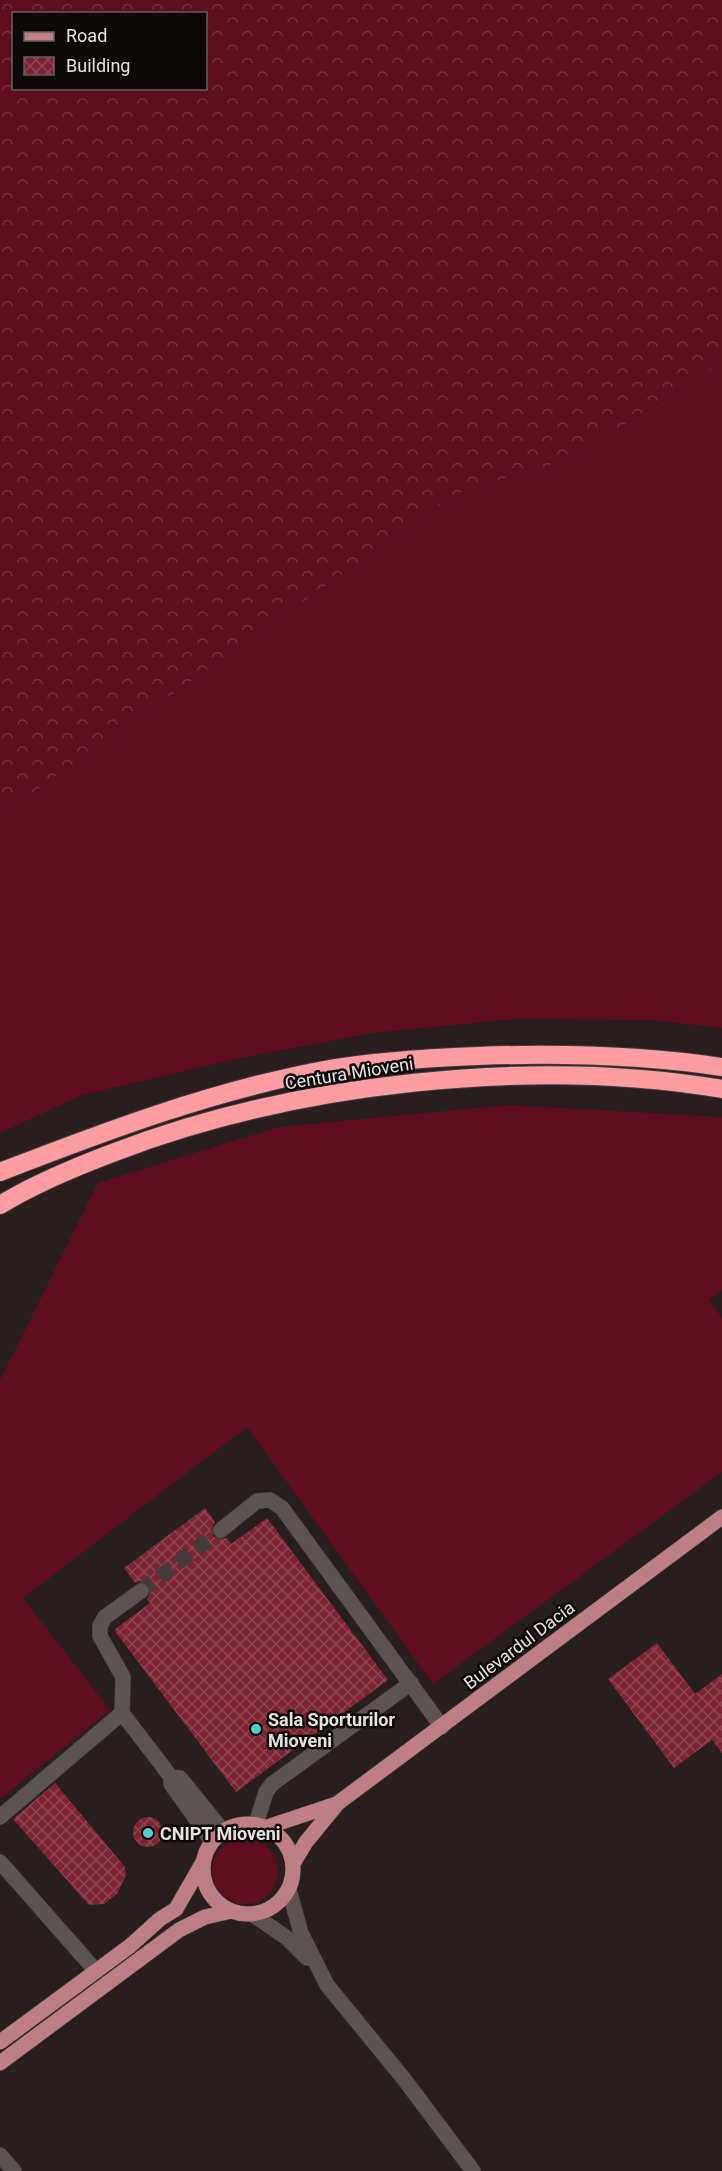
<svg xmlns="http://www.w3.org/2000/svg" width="722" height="2171" viewBox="0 0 722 2171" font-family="Roboto,sans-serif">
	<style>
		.grass { fill: #5e0e1e }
		.forest { fill: url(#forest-crowns); fill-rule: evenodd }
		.building { fill: url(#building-cross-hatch) }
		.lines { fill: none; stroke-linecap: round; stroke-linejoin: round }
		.minor-tunnel { stroke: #453b3b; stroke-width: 15; stroke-dasharray: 15 8; stroke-linecap: butt }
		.minor-casing { stroke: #443c3c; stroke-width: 16 }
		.major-casing { stroke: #443c3c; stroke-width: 16 }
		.highway-casing { stroke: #443c3c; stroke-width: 20 }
		.minor { stroke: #5e5353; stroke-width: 15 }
		.major { stroke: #bd7f83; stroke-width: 15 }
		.highway { stroke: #fc9ca3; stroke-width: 18 }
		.poi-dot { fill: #52cdcd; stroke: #0e0909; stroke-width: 2 }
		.labels { text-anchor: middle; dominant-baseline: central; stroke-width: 5; stroke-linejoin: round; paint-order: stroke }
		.street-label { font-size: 18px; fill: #e8e1e1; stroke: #0e0909 }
		.poi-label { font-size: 18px; font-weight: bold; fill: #e8e1e1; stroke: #0e0909; text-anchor: start }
	</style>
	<defs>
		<pattern id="forest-crowns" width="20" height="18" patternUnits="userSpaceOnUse" patternTransform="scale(1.5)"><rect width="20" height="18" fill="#5e0e1e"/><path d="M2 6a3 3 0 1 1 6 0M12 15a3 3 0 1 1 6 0" fill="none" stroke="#75313e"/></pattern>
		<pattern id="building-cross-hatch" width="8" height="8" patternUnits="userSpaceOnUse" patternTransform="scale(1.5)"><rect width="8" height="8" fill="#7d2432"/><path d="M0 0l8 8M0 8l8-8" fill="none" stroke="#8f444f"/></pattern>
	</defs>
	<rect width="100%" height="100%" fill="#281e1e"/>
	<path class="grass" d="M 722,362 L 722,1028 L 652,1020 L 515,1019 L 372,1033 L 236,1059 L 82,1095 L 0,1133 L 0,813 L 27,797 L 457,493 L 572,458 Z
		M 508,1105 L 722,1117 L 722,1291 L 709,1300 L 722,1318 L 722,1472 L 433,1684 L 247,1427 L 23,1598 L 110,1710 L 0,1799 L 0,1380 L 98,1183 L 279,1127 Z
		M212 1871a33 33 0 1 1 66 0a33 33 0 1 1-66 0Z"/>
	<path class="forest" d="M 0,0 L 722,0 L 722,362 L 572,458 L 457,493 L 27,797 L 0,813 ZM 14,14 L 206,14 L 206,88 L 14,88 Z"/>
	<path class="building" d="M 205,1508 L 215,1522 L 212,1527 L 213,1536 L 218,1539 L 227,1538 L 231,1544 L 267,1518 L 388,1680 L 236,1792 L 114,1630 L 150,1603 L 147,1599 L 151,1591 L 148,1585 L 141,1581 L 135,1583 L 124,1568 Z
		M 657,1643 L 695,1694 L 722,1674 L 722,1753 L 712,1740 L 674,1768 L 608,1679 Z
		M 55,1783 L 125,1867 L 126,1875 L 117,1894 L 104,1904 L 89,1905 L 13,1819 Z
		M133 1832a15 15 0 1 1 30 0a15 15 0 1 1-30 0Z"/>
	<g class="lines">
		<path class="minor-tunnel" d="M 141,1591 L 221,1530"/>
		<defs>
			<path id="minor" d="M 221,1530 L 257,1501 L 270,1500 L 282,1508 L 442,1727
				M 141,1591 L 105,1617 L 100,1626 L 100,1636 L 123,1677 L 122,1713 L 171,1777 L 171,1784 L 212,1841
				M 171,1777 L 180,1778 L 223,1831
				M 0,1817 L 122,1713
				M 256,1824 L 266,1792 L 272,1784 L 411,1683
				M 0,1862 L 96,1971
				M 289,1890 L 301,1933 L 327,1985 L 404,2079 L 473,2171
				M 252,1914 L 287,1938 L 307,1958
				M 0,2155 L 14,2171"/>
			<path id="major" d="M203 1869a45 45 0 1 1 90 0a45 45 0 1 1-90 0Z
				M 267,1827 L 336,1804
				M 294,1862 L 306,1842 L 338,1803 L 722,1517
				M 0,2042 L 130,1946 L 160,1919 L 176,1909 L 203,1862
				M 0,2063 L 179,1930 L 205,1917 L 232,1911"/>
			<path id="highway" d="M 0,1172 C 106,1131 212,1091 324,1070 C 374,1061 427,1058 478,1056 C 560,1053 641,1055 722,1067
				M 0,1205 C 36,1183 75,1167 115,1152 C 294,1083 533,1057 722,1089"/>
		</defs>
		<use href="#minor" class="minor-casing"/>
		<use href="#major" class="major-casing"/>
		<use href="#highway" class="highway-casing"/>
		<use href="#minor" class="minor"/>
		<use href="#major" class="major"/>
		<use href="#highway" class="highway"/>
	</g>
	<g class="poi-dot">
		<circle cx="256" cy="1729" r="6"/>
		<circle cx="148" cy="1833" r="6"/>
	</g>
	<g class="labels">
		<g class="street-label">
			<text transform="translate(349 1073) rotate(-9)">Centura Mioveni</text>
			<text transform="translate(519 1645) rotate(-37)">Bulevardul Dacia</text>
		</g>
		<g class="poi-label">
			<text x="268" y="1719">Sala Sporturilor<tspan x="268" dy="21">Mioveni</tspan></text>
			<text x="160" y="1833">CNIPT Mioveni</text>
		</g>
	</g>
	<rect x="12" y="12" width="195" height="78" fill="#0e0909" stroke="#655f5f" stroke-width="1.5"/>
	<rect x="24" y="32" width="30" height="9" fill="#bd7f83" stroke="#655f5f" stroke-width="1.5"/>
	<text x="66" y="42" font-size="18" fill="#e8e1e1">Road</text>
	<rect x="24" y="57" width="30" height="18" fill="url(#building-cross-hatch)" stroke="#655f5f" stroke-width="1.5"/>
	<text x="66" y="72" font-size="18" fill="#e8e1e1">Building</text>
</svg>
